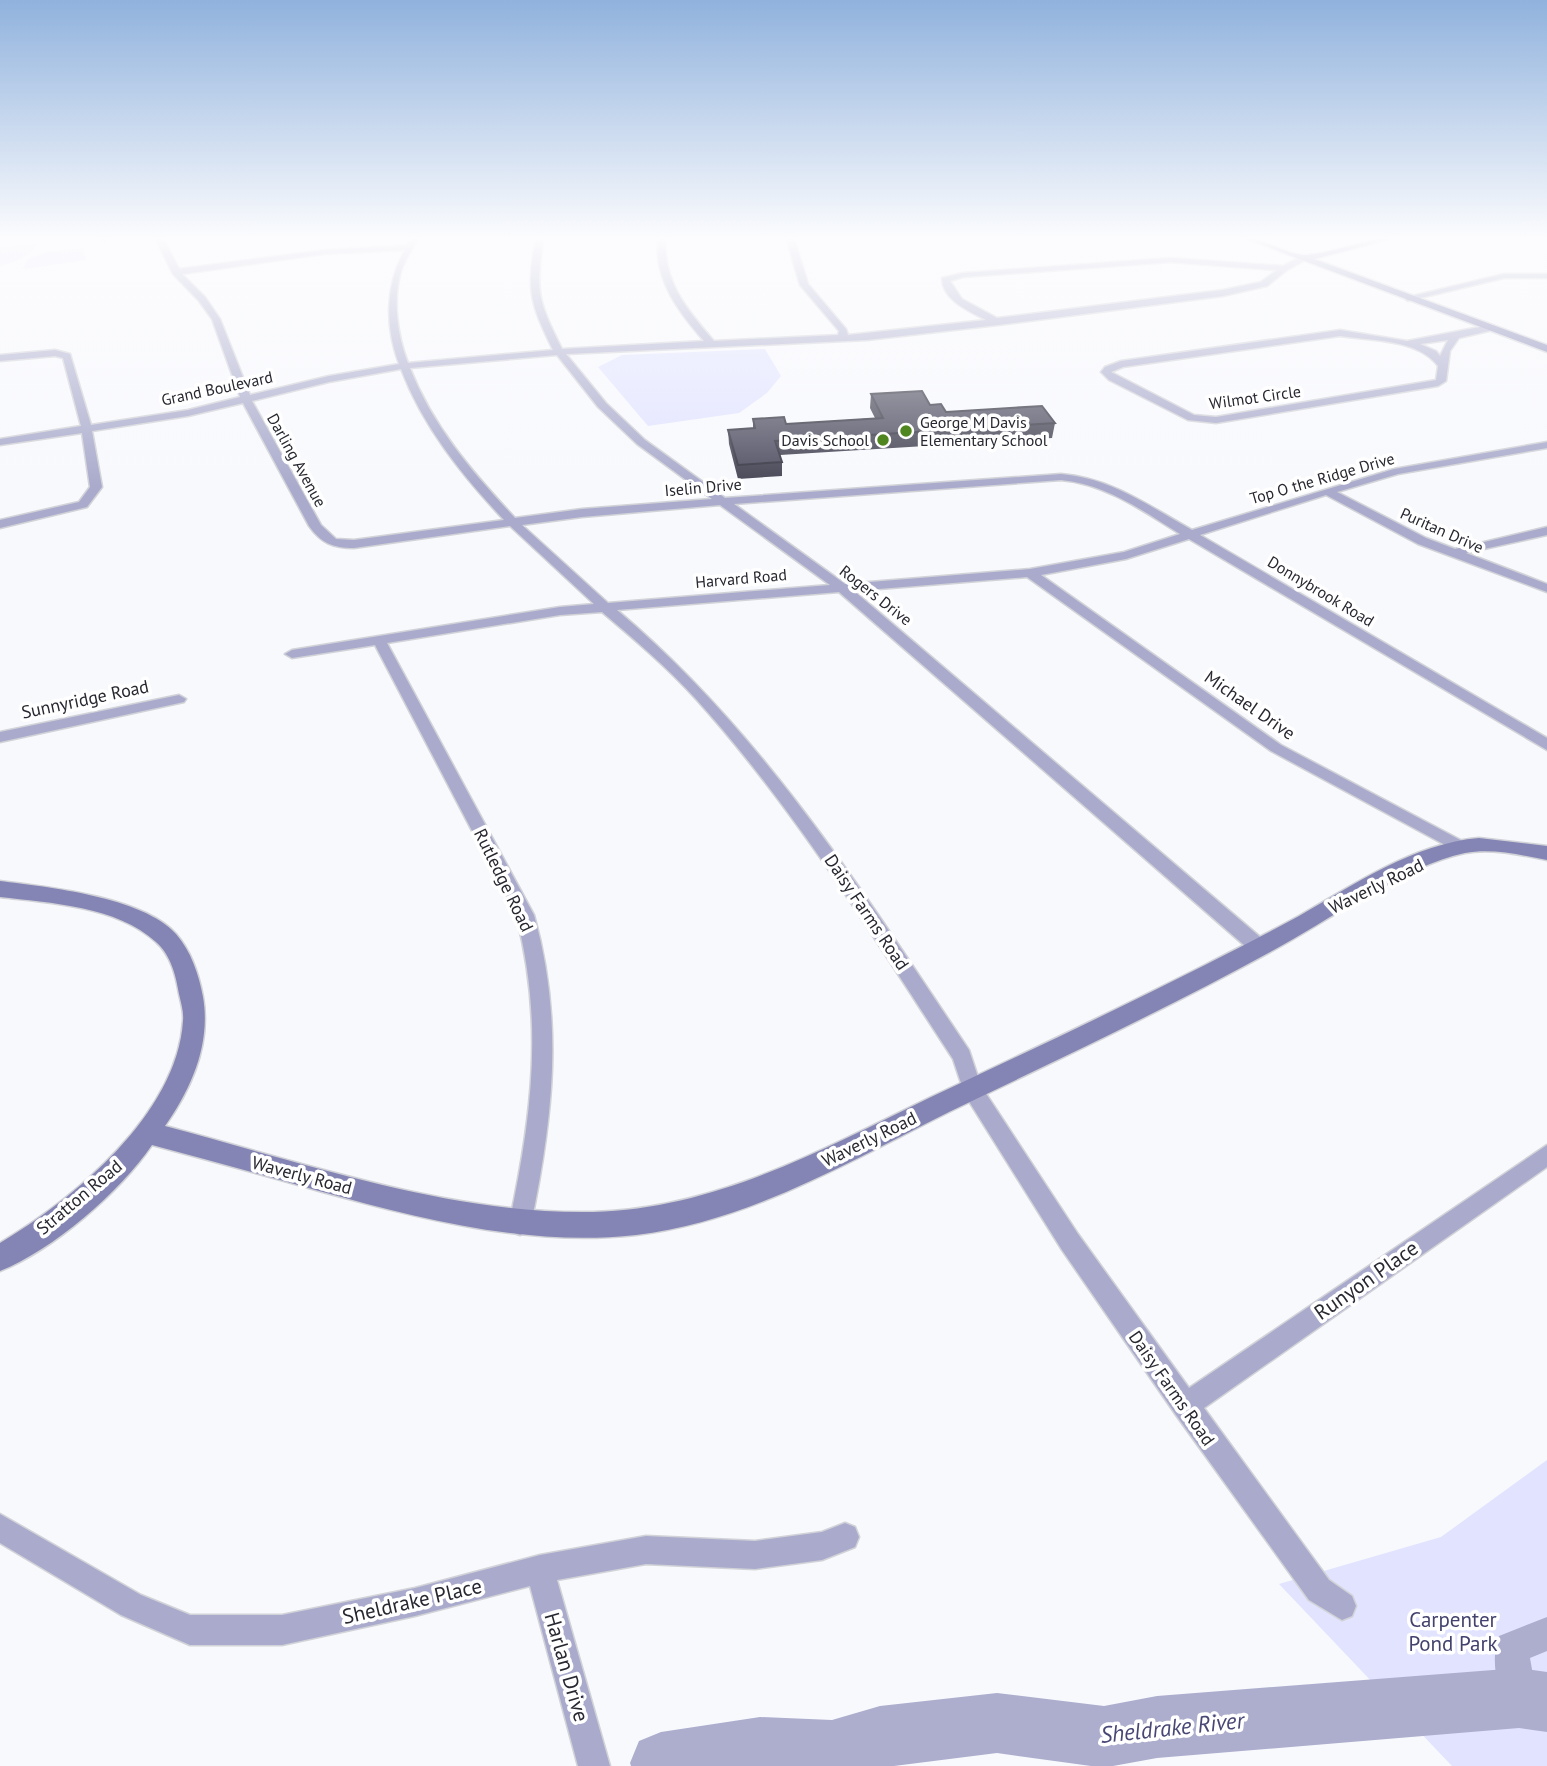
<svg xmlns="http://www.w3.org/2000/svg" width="1547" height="1766" viewBox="0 0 1547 1766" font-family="'PT Sans',sans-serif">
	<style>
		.green { fill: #e1e3ff }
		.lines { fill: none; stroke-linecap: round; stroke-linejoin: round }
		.canal { fill: #adaecd; fill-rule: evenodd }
		.river { fill: #adaecd; fill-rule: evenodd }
		.street-casing { stroke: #d2d3d8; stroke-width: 3 }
		.secondary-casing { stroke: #d2d3d8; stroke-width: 3 }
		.street { fill: #aaabcc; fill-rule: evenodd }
		.secondary { fill: #8485b4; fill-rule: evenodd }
		.wall { fill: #474757 }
		.building { fill: #525265; stroke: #393947; stroke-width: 2 }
		.poi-dot { fill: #50861f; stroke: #fff; stroke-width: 2.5 }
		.labels { text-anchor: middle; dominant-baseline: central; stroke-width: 7; stroke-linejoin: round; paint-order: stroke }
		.far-street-label { font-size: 16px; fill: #272830; stroke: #fff }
		.far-poi-label { font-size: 16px; fill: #272830; stroke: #fff; text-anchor: start }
		.street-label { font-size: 18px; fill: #272830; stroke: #fff }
		.near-street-label { font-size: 21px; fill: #272830; stroke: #fff }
		.near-park-label { font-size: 21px; fill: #43426e; stroke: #fff }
		.near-water-label { font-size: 23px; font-style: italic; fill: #474674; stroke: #fff }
	</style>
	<rect width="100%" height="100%" fill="#f8f9fd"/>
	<path class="green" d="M 37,243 C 31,257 14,262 0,266 L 0,247 Z
		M 83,248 L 86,260 L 23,269 L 28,259 L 47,252 Z
		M 765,349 L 781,376 L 767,393 L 739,413 L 648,426 L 598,367 L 622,355 Z
		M 1547,1460 L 1547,1766 L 1452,1766 L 1279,1584 L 1441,1537 Z"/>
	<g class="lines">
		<path class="canal" d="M 1547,1617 L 1547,1651 L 1530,1658 L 1537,1698 L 1532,1711 L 1519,1716 L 1506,1711 C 1497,1689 1490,1657 1499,1636 Z"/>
		<path class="river" d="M 1519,1668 L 1547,1672 L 1547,1732 L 1519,1728 L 1157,1758 L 1113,1766 L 1091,1766 L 997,1753 L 894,1766 L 631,1766 L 630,1763 L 639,1741 L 661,1732 L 760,1717 L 832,1720 L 880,1706 L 997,1693 L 1104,1706 L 1157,1696 Z"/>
		<defs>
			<path id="street" d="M 100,238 L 110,238 L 103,241 Z
				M 155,238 L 163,238 L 179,269 L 324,250 L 407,245 L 411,238 L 419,238 C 413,248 406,258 402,268 C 392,298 397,334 408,363 L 553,350 C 530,303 526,290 536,238 L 544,238 C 534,290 539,303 562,349 L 704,341 C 678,311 654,280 658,238 L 666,238 C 662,281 687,310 714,341 L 838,335 L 839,331 L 800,285 L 786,238 L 794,238 L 808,284 L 846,329 L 848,335 L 986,320 C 969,311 942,300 942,278 L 963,273 L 1170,258 L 1283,266 L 1300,257 L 1307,259 L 1287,270 L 1267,286 L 1223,296 L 998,325 L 867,340 L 566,354 L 606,403 L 645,440 L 725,498 L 1061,474 C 1111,478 1149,506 1192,530 L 1394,469 L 1547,442 L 1547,448 L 1398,474 L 1337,492 L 1426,538 L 1455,549 L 1547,527 L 1547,535 L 1466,553 L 1547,584 L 1547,592 L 1418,544 L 1326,495 L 1200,535 L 1547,738 L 1547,750 L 1189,539 L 1126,559 L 1041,575 L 1281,745 L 1466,843 L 1468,847 L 1466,851 L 1460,853 L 1271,751 L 1027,577 L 854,591 L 1266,942 L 1268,947 L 1266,952 L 1252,952 L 839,592 L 617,610 C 764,734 863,892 969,1050 L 981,1086 L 1078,1234 L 1189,1388 L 1547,1145 L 1547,1167 L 1204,1408 L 1329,1580 L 1352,1596 L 1356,1606 L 1352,1616 L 1342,1620 L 1309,1600 L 1176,1415 L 1062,1250 L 965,1095 L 953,1059 C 872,935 795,809 696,699 C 667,667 634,639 602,612 L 560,615 L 387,643 L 534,915 C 564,1022 553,1117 531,1224 L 528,1232 L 520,1235 L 512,1232 L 509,1224 C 532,1117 544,1022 516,915 L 375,645 L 292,658 L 285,654 L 292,650 L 560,607 L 594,604 L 510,526 L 354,548 C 333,548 321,543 309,526 L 243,403 L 188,416 L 92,431 L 102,487 L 87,507 L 0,528 L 0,520 L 79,502 L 90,487 L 82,433 L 0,445 L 0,439 L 81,426 L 63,358 L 55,356 L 0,361 L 0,355 L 55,350 L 70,354 L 91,425 L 188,410 L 240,397 L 212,319 L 199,301 L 173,274 ZM 405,250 C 385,286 385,326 399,364 L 329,376 L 250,395 L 220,319 L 205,297 L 182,274 L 324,254 ZM 1170,262 L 1277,270 L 1261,282 L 1223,290 L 997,318 L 962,299 L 950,281 L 963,277 ZM 557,355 L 598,407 L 637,444 L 712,499 L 582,509 L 515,518 C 473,473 433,427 410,368 ZM 401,369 C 423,427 462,475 504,520 L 354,540 L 336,539 L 321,525 L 252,401 L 329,382 ZM 1061,480 C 1106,484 1143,511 1180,534 L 1124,552 L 1030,569 L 845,584 L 734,504 ZM 720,505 L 830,585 L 608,603 L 522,525 L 582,517 Z
				M 1504,274 L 1547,274 L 1547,278 L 1504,278 L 1408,301 L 1404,298 Z
				M 1490,325 L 1493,326 L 1493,330 L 1459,338 L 1450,351 L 1446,381 L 1438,386 L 1216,423 L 1188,420 L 1109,380 L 1101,372 L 1105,367 L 1121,361 L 1340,330 L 1407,341 ZM 1340,336 C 1372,341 1418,339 1438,366 L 1436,380 L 1216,417 L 1194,415 L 1111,372 L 1123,367 ZM 1448,340 L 1440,356 L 1436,351 L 1420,344 Z
				M 179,695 L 186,699 L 184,702 L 0,742 L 0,732 Z
				M 0,1514 L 141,1595 L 190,1615 L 282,1615 L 415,1588 L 540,1555 L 646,1536 L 755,1541 L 822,1532 L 845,1523 L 855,1527 L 859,1537 L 855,1547 L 822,1560 L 755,1569 L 646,1564 L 557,1580 L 610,1766 L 578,1766 L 530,1586 L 415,1616 L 282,1645 L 190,1645 L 121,1615 L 0,1543 Z"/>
			<path id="secondary" d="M 1244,238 C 1265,238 1290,257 1308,255 C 1338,252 1365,238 1395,238 L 1314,259 L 1547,345 L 1547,352 Z
				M 1479,838 L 1547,846 L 1547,860 C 1521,855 1492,848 1465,853 C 1406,865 1326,922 1272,951 C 1166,1009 1057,1060 949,1112 C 850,1161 748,1222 636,1235 C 528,1247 422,1219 319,1191 C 263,1175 208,1160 152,1145 C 120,1192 53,1250 0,1271 L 0,1243 C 74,1199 177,1114 183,1021 C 184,1012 181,1003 179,994 C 176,976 171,955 156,942 C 117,906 50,903 0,897 L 0,881 C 48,887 143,897 176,934 C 191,951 199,975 203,997 C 211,1043 192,1088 165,1126 C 301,1162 452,1215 593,1212 C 716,1209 823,1149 931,1097 C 1023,1054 1114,1011 1205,965 C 1236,949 1268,933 1299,916 C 1353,885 1415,843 1479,838 Z"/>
		</defs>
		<use href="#street" class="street-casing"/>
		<use href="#secondary" class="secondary-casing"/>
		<use href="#street" class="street"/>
		<use href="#secondary" class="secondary"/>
	</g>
	<path class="wall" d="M 871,394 L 930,405 L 946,412 L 1055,423 L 1052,438 L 780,455 L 782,462 L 782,476 L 738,479 L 729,444 L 728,430 L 753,429 L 753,419 L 786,424 L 875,418 L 870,408 Z"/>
	<path class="building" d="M 922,391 L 930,405 L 941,404 L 946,412 L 1042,406 L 1055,423 L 775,441 L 782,462 L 738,465 L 728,430 L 755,428 L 753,419 L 784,417 L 786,424 L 883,418 L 871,394 Z"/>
	<linearGradient id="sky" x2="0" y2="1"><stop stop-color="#90b2dd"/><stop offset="0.49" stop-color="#fcfcfe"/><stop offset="1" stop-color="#fcfcfe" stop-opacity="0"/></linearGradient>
	<rect width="1547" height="486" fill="url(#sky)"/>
	<g class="poi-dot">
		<circle cx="906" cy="431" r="7"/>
		<circle cx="883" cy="440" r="7"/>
	</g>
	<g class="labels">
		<g class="far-street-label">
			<text transform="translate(217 388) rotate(-12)">Grand Boulevard</text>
			<text transform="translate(1255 397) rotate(-8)">Wilmot Circle</text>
			<text transform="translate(297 460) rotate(61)">Darling Avenue</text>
			<text transform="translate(1322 478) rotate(-16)">Top O the Ridge Drive</text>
			<text transform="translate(703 487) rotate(-5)">Iselin Drive</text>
			<text transform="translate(1442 530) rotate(24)">Puritan Drive</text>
			<text transform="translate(741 578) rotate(-5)">Harvard Road</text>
			<text transform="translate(1321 591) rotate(31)">Donnybrook Road</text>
			<text transform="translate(876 595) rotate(38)">Rogers Drive</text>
		</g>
		<g class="far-poi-label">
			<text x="920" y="422">George M Davis<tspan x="920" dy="18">Elementary School</tspan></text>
			<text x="869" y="440" text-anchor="end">Davis School</text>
		</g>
		<g class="street-label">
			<text transform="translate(85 699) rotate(-12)">Sunnyridge Road</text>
			<text transform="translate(1250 705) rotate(35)">Michael Drive</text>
			<text transform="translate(504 880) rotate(64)">Rutledge Road</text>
			<text transform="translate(1376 886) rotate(-26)">Waverly Road</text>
			<text transform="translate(867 912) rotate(56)">Daisy Farms Road</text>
			<text transform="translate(869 1139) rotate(-26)">Waverly Road</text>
			<text transform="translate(302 1175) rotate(15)">Waverly Road</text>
			<text transform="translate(79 1197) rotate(-40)">Stratton Road</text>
			<text transform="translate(1172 1388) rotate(55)">Daisy Farms Road</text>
		</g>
		<g class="near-street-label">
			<text transform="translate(1366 1280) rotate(-35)">Runyon Place</text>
			<text transform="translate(412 1601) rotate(-13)">Sheldrake Place</text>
			<text transform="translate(567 1667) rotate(74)">Harlan Drive</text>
		</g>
		<g class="near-park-label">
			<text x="1453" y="1619">Carpenter<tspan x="1453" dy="24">Pond Park</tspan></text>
		</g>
		<g class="near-water-label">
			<text transform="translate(1172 1727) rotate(-6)">Sheldrake River</text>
		</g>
	</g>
</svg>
